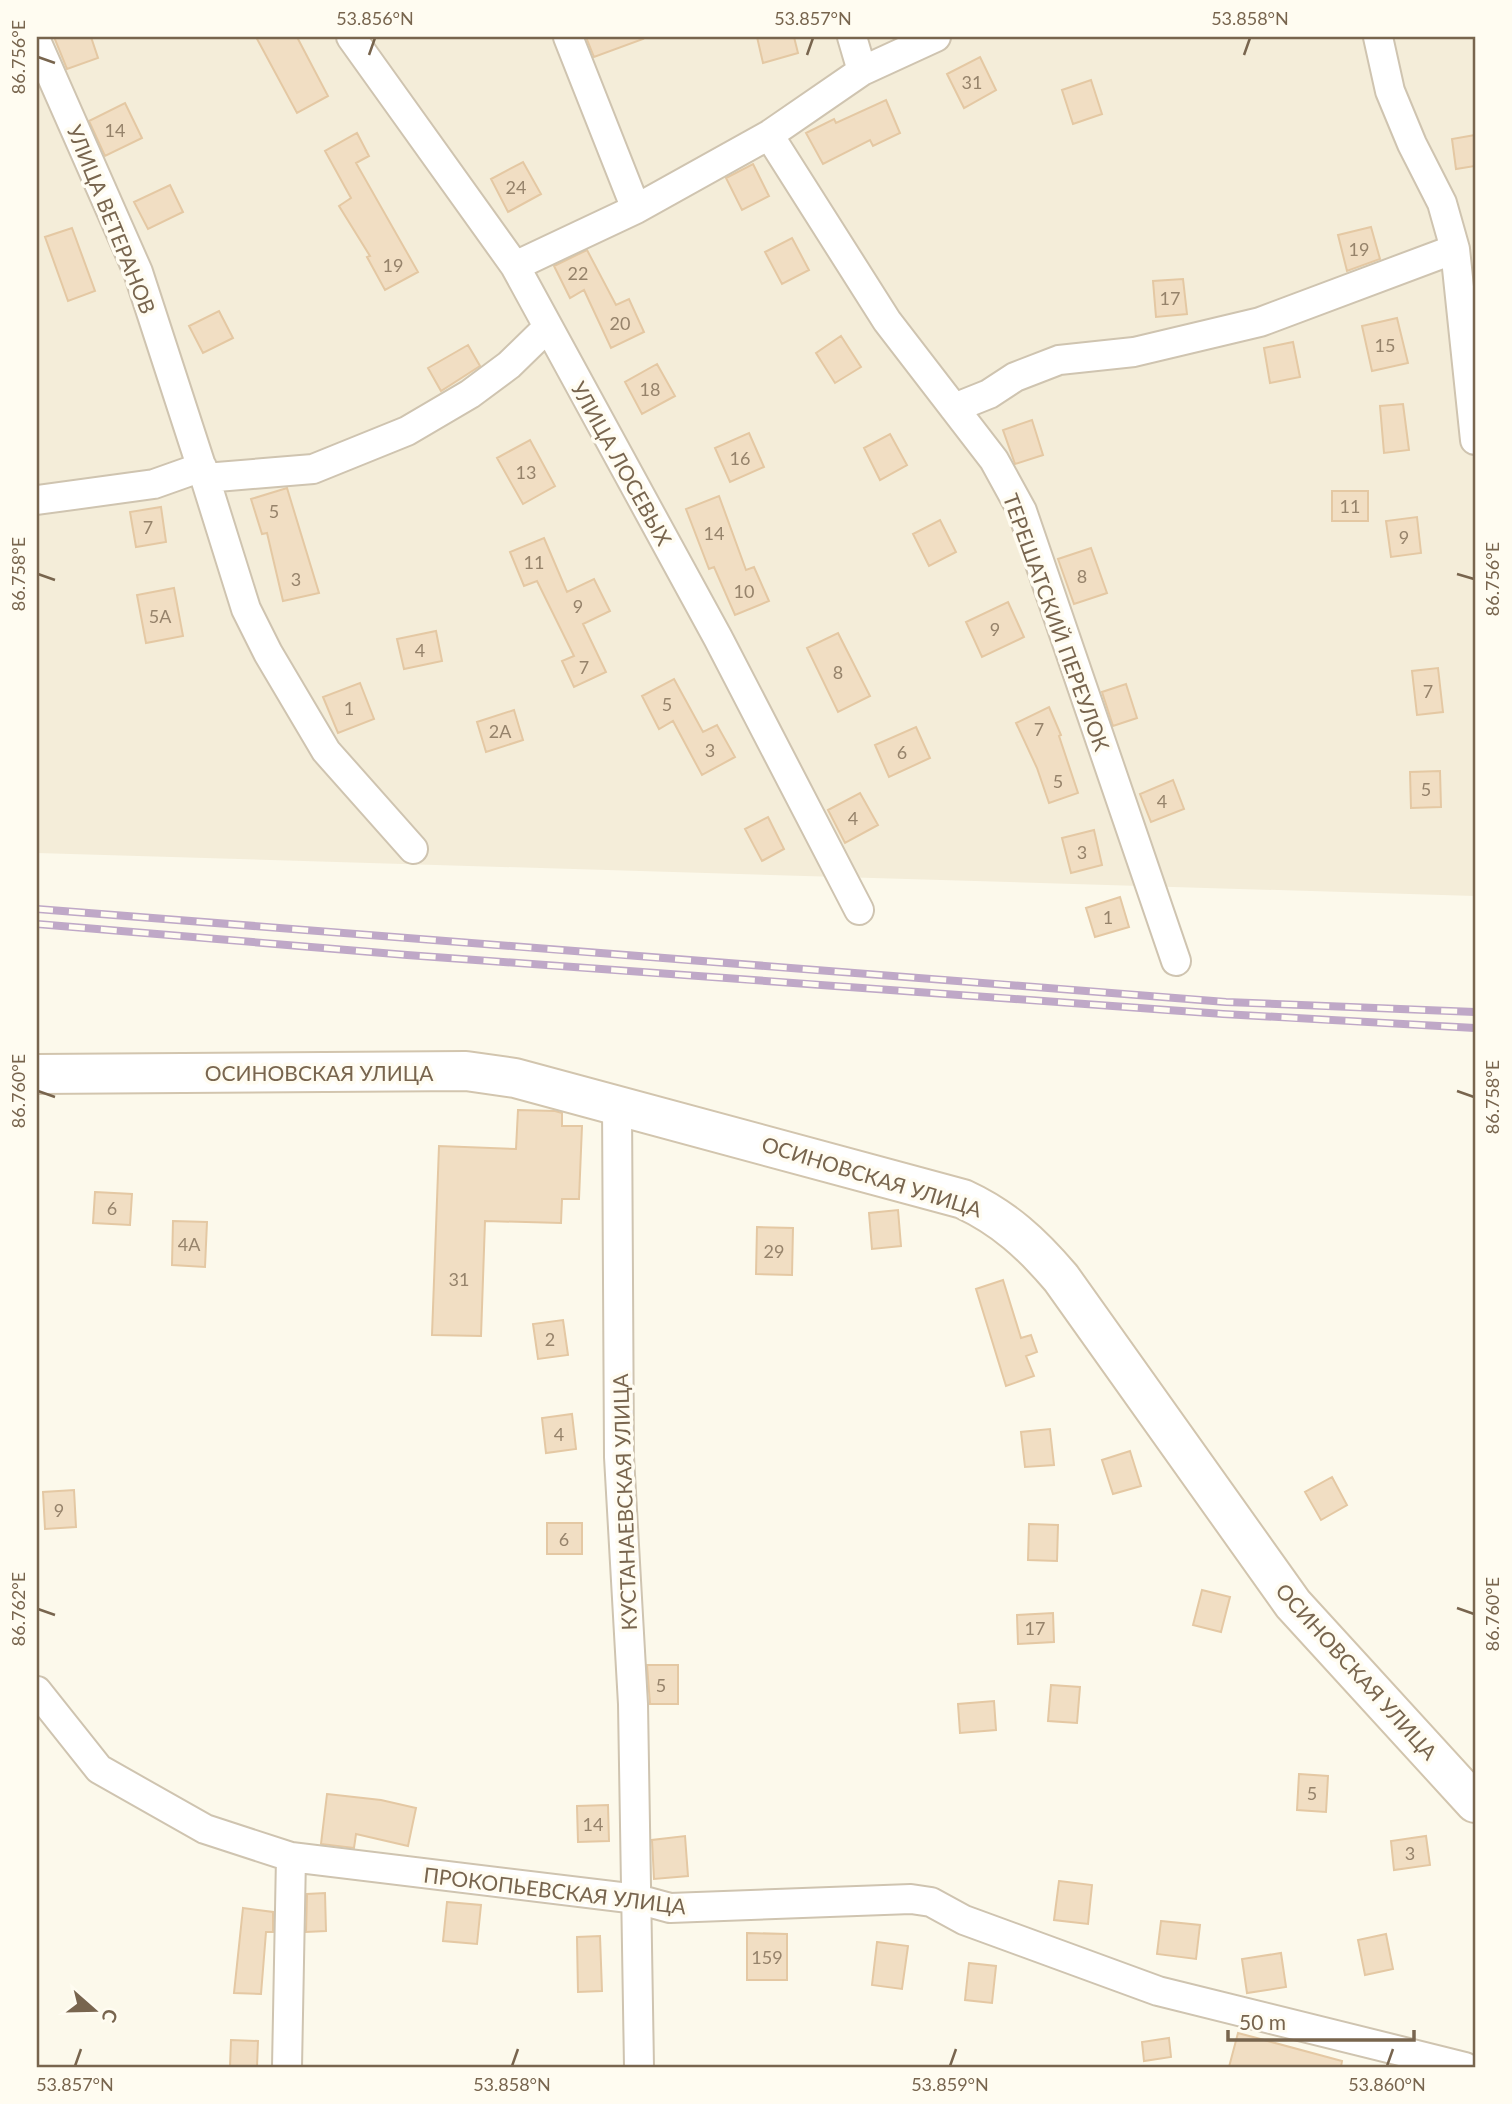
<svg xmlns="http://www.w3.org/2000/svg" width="1512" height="2104" viewBox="0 0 1512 2104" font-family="Lato,sans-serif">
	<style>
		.residential { fill: #f4edd9 }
		.building { fill: #f1dec3; stroke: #e4c8a3; stroke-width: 2 }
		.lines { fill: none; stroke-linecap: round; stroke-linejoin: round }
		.minor-casing { stroke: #cfc4b0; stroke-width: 32 }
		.secondary-casing { stroke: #d2c5ae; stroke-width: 42 }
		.minor { stroke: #fff; stroke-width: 28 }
		.secondary { stroke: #fff; stroke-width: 38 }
		.rail-casing { stroke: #bfa8c7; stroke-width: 8 }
		.rail { stroke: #fffcf1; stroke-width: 5; stroke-dasharray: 16; stroke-linecap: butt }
		.ticks { fill: none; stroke: #78654e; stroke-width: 2.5 }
		.labels { text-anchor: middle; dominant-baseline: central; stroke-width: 7; stroke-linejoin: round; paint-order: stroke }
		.number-label { font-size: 18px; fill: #96836b }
		.street-label { font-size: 21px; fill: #78654e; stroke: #fffcf1 }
		.neatline { fill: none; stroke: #78654e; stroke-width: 2.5 }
		.ticks-label { font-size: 18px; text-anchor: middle; fill: #78654e }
	</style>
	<rect width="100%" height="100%" fill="#fcf9eb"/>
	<path class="residential" d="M 37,37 L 1475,37 L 1475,896 L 37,853 Z"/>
	<path class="building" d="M 54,37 L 91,37 L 98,58 L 67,69 Z
		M 256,37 L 297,37 L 328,96 L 297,113 Z
		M 586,37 L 642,37 L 643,39 L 594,57 Z
		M 757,37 L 794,37 L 798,53 L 763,63 Z
		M 980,57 L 996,90 L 964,108 L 947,74 Z
		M 1091,80 L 1102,114 L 1073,124 L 1062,90 Z
		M 886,100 L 900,133 L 873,146 L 870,140 L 823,164 L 806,133 L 834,119 L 836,123 Z
		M 125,103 L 142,138 L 105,156 L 89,121 Z
		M 357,133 L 369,156 L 356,163 L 418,272 L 385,290 L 367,257 L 370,256 L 339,206 L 351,198 L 325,151 Z
		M 1475,135 L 1475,166 L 1456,169 L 1452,139 Z
		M 523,162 L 541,194 L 508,212 L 491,179 Z
		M 753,164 L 769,196 L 742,210 L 726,178 Z
		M 170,185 L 183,212 L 148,229 L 134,202 Z
		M 1371,227 L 1380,259 L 1347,271 L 1338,235 Z
		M 72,228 L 95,291 L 68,301 L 45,237 Z
		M 792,238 L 809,270 L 782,284 L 765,252 Z
		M 587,250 L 616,305 L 629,299 L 644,332 L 611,348 L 584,290 L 570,298 L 554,266 Z
		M 1183,279 L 1187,314 L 1156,317 L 1153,281 Z
		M 219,311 L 233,338 L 203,353 L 189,326 Z
		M 1397,318 L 1408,363 L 1372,371 L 1362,326 Z
		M 841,336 L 861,367 L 835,383 L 816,353 Z
		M 1293,342 L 1300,377 L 1270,383 L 1264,348 Z
		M 468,345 L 480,366 L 441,391 L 428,368 Z
		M 657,364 L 675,396 L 642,414 L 625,382 Z
		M 1403,404 L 1409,450 L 1384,453 L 1380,406 Z
		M 1032,420 L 1043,455 L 1015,464 L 1003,430 Z
		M 749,433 L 764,467 L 730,482 L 715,448 Z
		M 890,434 L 907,465 L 880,480 L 864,448 Z
		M 530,440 L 555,486 L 523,504 L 497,458 Z
		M 287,488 L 319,593 L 283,601 L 267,533 L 262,534 L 251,499 Z
		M 1332,491 L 1368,491 L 1368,521 L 1332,521 Z
		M 719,496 L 746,570 L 754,567 L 769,601 L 735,615 L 714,567 L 709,569 L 686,509 Z
		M 161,507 L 166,542 L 136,547 L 130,512 Z
		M 1417,517 L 1421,553 L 1391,557 L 1386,521 Z
		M 940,520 L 956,552 L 929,566 L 913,534 Z
		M 544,538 L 567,592 L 594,579 L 610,611 L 583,624 L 606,672 L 574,687 L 562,661 L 574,656 L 537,581 L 524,586 L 510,552 Z
		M 1091,548 L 1107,593 L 1074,604 L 1058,559 Z
		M 174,588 L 183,636 L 146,643 L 137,595 Z
		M 1008,602 L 1024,637 L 982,657 L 966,622 Z
		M 436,631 L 442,661 L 404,669 L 397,639 Z
		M 838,633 L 870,696 L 838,712 L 807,648 Z
		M 1438,668 L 1443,712 L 1417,715 L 1412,671 Z
		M 674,679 L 703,732 L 717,725 L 735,757 L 702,775 L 673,721 L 659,729 L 642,696 Z
		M 360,683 L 374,719 L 338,733 L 323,697 Z
		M 1126,684 L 1137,718 L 1113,726 L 1102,692 Z
		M 1049,707 L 1061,735 L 1059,736 L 1078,793 L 1049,803 L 1037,768 L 1016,723 Z
		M 514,710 L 523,740 L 486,752 L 477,722 Z
		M 916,727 L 930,758 L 889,777 L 875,745 Z
		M 1440,771 L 1441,807 L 1411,808 L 1410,772 Z
		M 1173,780 L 1184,809 L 1151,822 L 1140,794 Z
		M 860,793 L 878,825 L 845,843 L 828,810 Z
		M 768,817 L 784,849 L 762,861 L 745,829 Z
		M 1094,830 L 1102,865 L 1071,873 L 1062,838 Z
		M 1120,897 L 1129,927 L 1095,937 L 1086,908 Z
		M 518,1110 L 555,1111 L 562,1113 L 562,1126 L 582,1126 L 579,1199 L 562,1199 L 561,1223 L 485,1221 L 481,1336 L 432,1335 L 439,1146 L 516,1149 Z
		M 95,1192 L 132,1194 L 130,1225 L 93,1223 Z
		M 898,1210 L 901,1246 L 872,1249 L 869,1213 Z
		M 173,1221 L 207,1222 L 205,1267 L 172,1265 Z
		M 757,1227 L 793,1228 L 792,1275 L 756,1274 Z
		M 1003,1280 L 1021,1338 L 1031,1335 L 1037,1352 L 1026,1356 L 1034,1376 L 1006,1386 L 976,1289 Z
		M 563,1320 L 568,1355 L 538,1359 L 533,1324 Z
		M 572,1414 L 576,1449 L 546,1453 L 542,1418 Z
		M 1050,1429 L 1054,1465 L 1025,1467 L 1021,1432 Z
		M 1130,1451 L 1141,1486 L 1113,1494 L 1102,1460 Z
		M 1332,1477 L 1347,1505 L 1321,1520 L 1305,1492 Z
		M 74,1490 L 76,1527 L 45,1529 L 43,1492 Z
		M 547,1523 L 582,1523 L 582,1554 L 547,1554 Z
		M 1029,1524 L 1058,1525 L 1057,1561 L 1028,1560 Z
		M 1202,1590 L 1230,1597 L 1221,1632 L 1193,1625 Z
		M 1053,1613 L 1054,1642 L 1018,1644 L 1017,1615 Z
		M 647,1665 L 678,1665 L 678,1704 L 650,1704 Z
		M 1051,1685 L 1080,1687 L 1077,1723 L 1048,1721 Z
		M 994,1701 L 996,1730 L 960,1733 L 958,1704 Z
		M 1299,1774 L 1328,1776 L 1326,1812 L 1297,1810 Z
		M 327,1794 L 381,1800 L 416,1808 L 408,1846 L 356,1834 L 354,1848 L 321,1844 Z
		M 608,1805 L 609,1841 L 578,1842 L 577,1806 Z
		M 685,1836 L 688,1876 L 654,1879 L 652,1840 Z
		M 1426,1836 L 1430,1865 L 1394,1870 L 1391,1841 Z
		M 1059,1881 L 1092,1885 L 1088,1924 L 1054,1920 Z
		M 325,1893 L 326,1931 L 306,1932 L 307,1894 Z
		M 447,1902 L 481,1905 L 477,1944 L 443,1941 Z
		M 243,1908 L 273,1912 L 273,1932 L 266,1932 L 261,1994 L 234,1993 Z
		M 1161,1921 L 1200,1925 L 1196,1959 L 1157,1954 Z
		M 747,1933 L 787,1934 L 787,1980 L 747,1980 Z
		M 1386,1934 L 1393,1969 L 1365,1975 L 1358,1940 Z
		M 600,1936 L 602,1991 L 578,1992 L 577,1937 Z
		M 877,1942 L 908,1946 L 902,1989 L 872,1985 Z
		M 1281,1953 L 1286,1987 L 1247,1993 L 1242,1959 Z
		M 969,1963 L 996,1966 L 992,2003 L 965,2000 Z
		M 1238,2033 L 1342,2061 L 1341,2067 L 1229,2067 Z
		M 1169,2038 L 1171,2057 L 1144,2061 L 1142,2042 Z
		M 231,2040 L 258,2041 L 257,2067 L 230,2067 Z"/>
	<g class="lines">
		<defs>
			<path id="minor" d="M 351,37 L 515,266 L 718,638 L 859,910
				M 568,37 L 636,209
				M 852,37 L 862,71
				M 1378,37 L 1390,91 L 1412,144 L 1442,203 L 1455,249 L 1475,440
				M 37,43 L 138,272 L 205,478 L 313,469 L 407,431 L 470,394 L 509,365 L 548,327
				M 769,135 L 887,321 L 994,460 L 1022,511 L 1176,961
				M 515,266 L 636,209 L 769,135 L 862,71 L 936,37
				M 954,408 L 989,394 L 1015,377 L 1059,360 L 1134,352 L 1260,322 L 1455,249
				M 205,478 L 246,609 L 268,653 L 326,751 L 413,849
				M 37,500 L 154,484 L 202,467
				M 617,1104 L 619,1457 L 633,1704 L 639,2067
				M 37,1691 L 99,1769 L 205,1829 L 291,1857 L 637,1899 L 670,1908 L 911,1899 L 931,1902 L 964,1920 L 1158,1991 L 1465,2067
				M 287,2067 L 291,1857"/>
			<path id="secondary" d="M 37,1074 L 466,1071 L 515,1078 L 963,1199 C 1004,1218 1032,1244 1061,1278 L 1293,1604 L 1475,1803"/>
		</defs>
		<use href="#minor" class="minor-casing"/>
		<use href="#secondary" class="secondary-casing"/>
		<use href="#minor" class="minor"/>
		<use href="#secondary" class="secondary"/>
		<defs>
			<path id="rail" d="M 37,909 L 1226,1002 L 1475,1012
				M 37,924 L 407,955 L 1223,1014 L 1475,1028"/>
		</defs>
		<use href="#rail" class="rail-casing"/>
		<use href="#rail" class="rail"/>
	</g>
	<path class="ticks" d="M 369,55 L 375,38M 807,55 L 813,38M 1244,55 L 1250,38M 38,57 L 55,63M 38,574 L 55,580M 1457,574 L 1474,579M 38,1091 L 55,1097M 1457,1091 L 1474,1097M 1457,1608 L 1474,1614M 38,1609 L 55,1615M 75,2066 L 81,2049M 512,2066 L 518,2049M 950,2066 L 956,2049M 1387,2066 L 1393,2049"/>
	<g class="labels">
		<g class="number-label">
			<text x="972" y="82">31</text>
			<text x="115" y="130">14</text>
			<text x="516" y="187">24</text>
			<text x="1359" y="249">19</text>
			<text x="393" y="265">19</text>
			<text x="578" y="273">22</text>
			<text x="1170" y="298">17</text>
			<text x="620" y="323">20</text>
			<text x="1385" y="345">15</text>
			<text x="650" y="389">18</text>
			<text x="740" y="458">16</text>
			<text x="526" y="472">13</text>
			<text x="1350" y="506">11</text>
			<text x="274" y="511">5</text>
			<text x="148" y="527">7</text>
			<text x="714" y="533">14</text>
			<text x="1404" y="537">9</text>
			<text x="534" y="562">11</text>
			<text x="1082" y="576">8</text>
			<text x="296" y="579">3</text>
			<text x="744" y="591">10</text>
			<text x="578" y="606">9</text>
			<text x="160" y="616">5А</text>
			<text x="995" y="629">9</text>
			<text x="420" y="650">4</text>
			<text x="584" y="667">7</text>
			<text x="838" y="672">8</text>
			<text x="1428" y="691">7</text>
			<text x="667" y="704">5</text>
			<text x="349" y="708">1</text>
			<text x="1039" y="729">7</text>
			<text x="500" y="731">2А</text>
			<text x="710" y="750">3</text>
			<text x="902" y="752">6</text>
			<text x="1058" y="781">5</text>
			<text x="1426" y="789">5</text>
			<text x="1162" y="801">4</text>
			<text x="853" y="818">4</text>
			<text x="1082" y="852">3</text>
			<text x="1108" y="917">1</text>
			<text x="112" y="1208">6</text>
			<text x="189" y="1244">4А</text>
			<text x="774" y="1251">29</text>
			<text x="459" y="1279">31</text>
			<text x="550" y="1339">2</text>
			<text x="559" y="1434">4</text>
			<text x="59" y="1510">9</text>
			<text x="564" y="1539">6</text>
			<text x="1035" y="1628">17</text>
			<text x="661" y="1685">5</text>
			<text x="1312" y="1793">5</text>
			<text x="593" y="1824">14</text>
			<text x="1410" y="1853">3</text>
			<text x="767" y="1957">159</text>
		</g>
		<g class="street-label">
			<text transform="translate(112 219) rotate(68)">УЛИЦА ВЕТЕРАНОВ</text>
			<text transform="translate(622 463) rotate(61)">УЛИЦА ЛОСЕВЫХ</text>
			<text transform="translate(1057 622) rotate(70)">ТЕРЕШАТСКИЙ ПЕРЕУЛОК</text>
			<text x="319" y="1072">ОСИНОВСКАЯ УЛИЦА</text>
			<text transform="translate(872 1176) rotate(17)">ОСИНОВСКАЯ УЛИЦА</text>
			<text transform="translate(624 1502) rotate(-92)">КУСТАНАЕВСКАЯ УЛИЦА</text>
			<text transform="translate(1357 1671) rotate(48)">ОСИНОВСКАЯ УЛИЦА</text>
			<text transform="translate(555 1890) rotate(7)">ПРОКОПЬЕВСКАЯ УЛИЦА</text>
		</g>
	</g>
	<rect width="1512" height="2104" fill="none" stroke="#fffcf1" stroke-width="77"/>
	<g transform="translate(94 2010) rotate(110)" stroke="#fffcf1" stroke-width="5" paint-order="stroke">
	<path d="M0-5L12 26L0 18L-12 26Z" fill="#78654e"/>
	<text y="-10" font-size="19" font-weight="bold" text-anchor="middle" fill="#78654e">С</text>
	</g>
	<path d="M1228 2030v10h186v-10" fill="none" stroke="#78654e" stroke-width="3.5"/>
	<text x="1239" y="2030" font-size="21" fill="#78654e" stroke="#fffcf1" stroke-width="5" paint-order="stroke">50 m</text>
	<rect x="38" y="38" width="1436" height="2028" class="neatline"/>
	<g class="ticks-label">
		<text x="375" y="25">53.856°N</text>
		<text x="813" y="25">53.857°N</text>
		<text x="1250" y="25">53.858°N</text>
		<text transform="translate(19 57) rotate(-90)" y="6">86.756°E</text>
		<text transform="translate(19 574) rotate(-90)" y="6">86.758°E</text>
		<text transform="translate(1493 579) rotate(-90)" y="6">86.756°E</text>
		<text transform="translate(19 1091) rotate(-90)" y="6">86.760°E</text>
		<text transform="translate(1493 1097) rotate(-90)" y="6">86.758°E</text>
		<text transform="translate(19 1609) rotate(-90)" y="6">86.762°E</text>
		<text transform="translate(1493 1614) rotate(-90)" y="6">86.760°E</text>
		<text x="75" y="2091">53.857°N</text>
		<text x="512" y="2091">53.858°N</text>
		<text x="950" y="2091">53.859°N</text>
		<text x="1387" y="2091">53.860°N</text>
	</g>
</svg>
